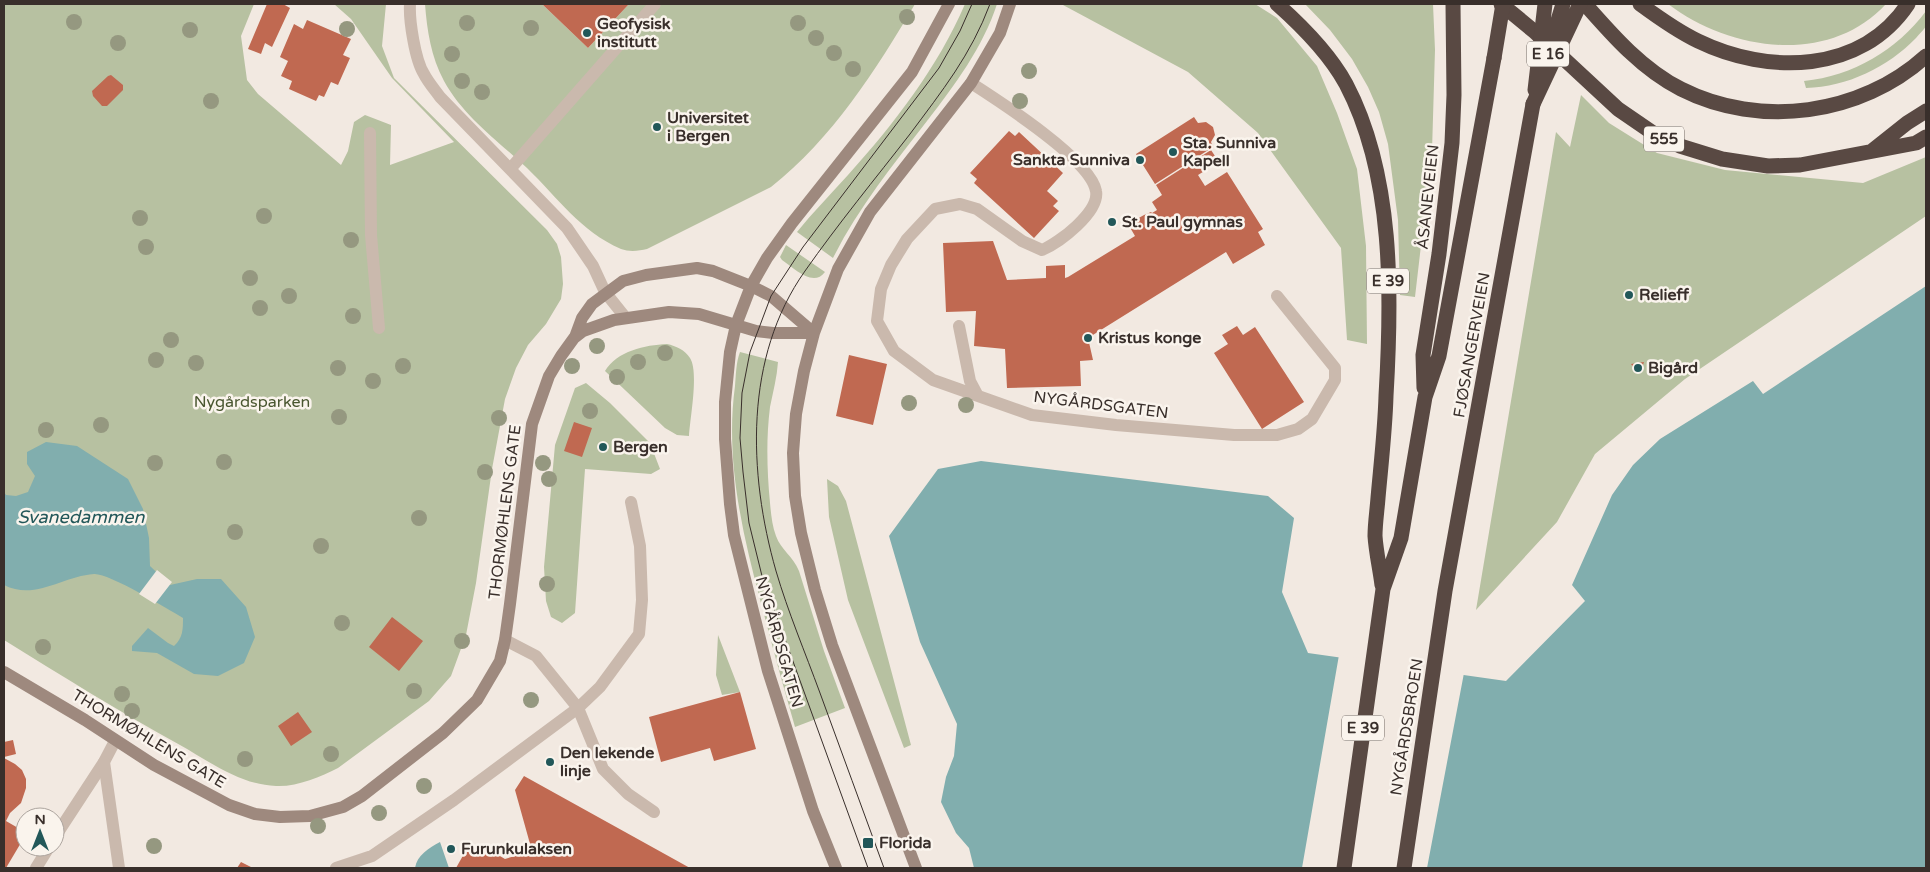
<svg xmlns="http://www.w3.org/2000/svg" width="1930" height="872" viewBox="0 0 1930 872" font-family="'Varela Round',sans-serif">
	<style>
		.green { fill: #b7c1a1 }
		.water { fill: #81aeae }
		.pier { fill: #f2e9e1 }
		.building { fill: #c06951 }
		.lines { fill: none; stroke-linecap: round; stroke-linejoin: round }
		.lane { stroke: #cab9ad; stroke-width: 12 }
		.street { stroke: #cab9ad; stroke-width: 12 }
		.secondary { stroke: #9e897e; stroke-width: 12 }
		.highway { stroke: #594943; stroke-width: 15 }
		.tram { stroke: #392f2b; stroke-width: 1 }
		.highway-bridge { stroke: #594943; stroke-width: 15 }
		.tree { fill: #959880 }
		.poi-dot { fill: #225759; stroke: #faf4ed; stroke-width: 2 }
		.labels { text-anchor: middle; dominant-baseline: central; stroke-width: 5; stroke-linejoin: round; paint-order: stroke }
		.shield { fill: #faf4ed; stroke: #736a65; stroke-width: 1 }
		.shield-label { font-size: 15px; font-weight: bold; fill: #392f2b }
		.poi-label { font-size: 16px; font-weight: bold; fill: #392f2b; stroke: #faf4ed; text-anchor: start }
		.street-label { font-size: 16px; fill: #392f2b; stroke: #faf4ed }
		.park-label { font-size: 16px; fill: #495630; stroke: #faf4ed }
		.water-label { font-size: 18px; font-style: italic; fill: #225759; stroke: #faf4ed }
	</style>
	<rect width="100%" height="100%" fill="#f2e9e1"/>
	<path class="green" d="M 4,4 L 254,4 L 241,36 L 247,80 L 258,94 L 341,165 L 348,151 L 354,122 L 365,115 L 391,125 L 390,165 L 454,142 L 392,78 L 351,19 L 334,4 L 386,4 L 382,46 L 394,78 L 547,230 L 557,244 L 561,257 L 563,284 L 561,299 L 546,324 L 528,345 L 516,368 L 505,399 L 492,469 L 476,583 L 466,635 L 451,676 L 429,701 L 338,768 C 320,777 297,787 276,786 C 241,785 210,762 180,745 C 120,712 62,676 4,640 Z
		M 425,4 L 542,4 L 588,48 L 629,4 L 915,4 C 876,70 832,139 771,187 L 647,249 C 639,251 629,252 621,249 C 580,231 558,198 527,168 C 498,141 463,116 444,81 C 431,57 427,30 425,4 Z
		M 965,4 L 997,4 C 983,47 955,85 927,121 C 893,165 858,208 833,258 L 797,232 C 813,212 831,194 848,175 C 894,124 938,67 965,4 Z
		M 1064,4 L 1255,4 L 1277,18 L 1317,66 L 1337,113 L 1357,169 L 1366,246 L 1367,344 L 1347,340 L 1341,248 L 1258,133 L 1188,72 L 1063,5 Z
		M 1305,4 L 1433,4 L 1435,50 L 1432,151 L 1415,297 L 1400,295 L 1398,220 L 1388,144 L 1379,112 L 1368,87 L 1352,59 L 1330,30 Z
		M 1668,4 L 1886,4 C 1829,66 1730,51 1668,4 Z
		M 1926,11 C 1926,15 1927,22 1926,26 C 1924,30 1919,34 1916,38 C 1888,67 1847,87 1806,88 L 1804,81 C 1853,76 1897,50 1926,11 Z
		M 1581,95 L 1609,123 L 1657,153 L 1725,170 L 1863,183 L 1926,157 L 1926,216 L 1685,379 L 1595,454 L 1557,522 L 1476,610 L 1556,132 L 1570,147 Z
		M 786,245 L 825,272 C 813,288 794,268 782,260 L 780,257 Z
		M 667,344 C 676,346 685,350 690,358 C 699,372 690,418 689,436 L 677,435 L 665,428 L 605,371 C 617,351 645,345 667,344 Z
		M 740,352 L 778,362 C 777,377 773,392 770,407 C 766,439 767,471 770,503 C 771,513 772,526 776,536 C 781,550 793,556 799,571 L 824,651 L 845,708 L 795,727 C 783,686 772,645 761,603 C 742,532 725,459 735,386 C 736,375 736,362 740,352 Z
		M 586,383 L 610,403 L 650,443 L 660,469 L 651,474 L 585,469 L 575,613 L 562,623 L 551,617 L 546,601 L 544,567 L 555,445 L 575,388 Z
		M 827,479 L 838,486 L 846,501 L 911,745 L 904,748 L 848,600 L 829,517 Z
		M 718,635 L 740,692 L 722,695 L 716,675 Z"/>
	<path class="water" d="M 1926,286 L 1926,868 L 974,868 L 969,848 L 956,833 L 941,802 L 946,777 L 954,756 L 957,724 L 920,642 L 889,536 L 938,469 L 981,461 L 1268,496 L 1294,518 L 1282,592 L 1308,653 L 1506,681 L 1585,601 L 1572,585 L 1612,495 L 1633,465 L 1660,439 L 1753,381 L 1763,394 Z
		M 46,442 L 77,446 L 128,479 L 143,509 L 149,538 L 150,566 L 170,585 L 197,579 L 221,579 L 246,607 L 255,637 L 244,663 L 218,676 L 194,674 L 157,653 L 132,651 L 132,646 L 148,628 L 168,643 L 174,646 C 183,638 183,629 183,618 C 168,609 109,573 94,574 C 63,576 35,601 4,585 L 4,492 L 6,495 L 16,496 L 28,492 L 35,476 L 27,464 L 27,452 Z
		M 440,842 L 449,868 L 415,868 C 417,855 429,848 440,842 Z"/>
	<path class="pier" d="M 157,570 L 172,582 L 155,604 L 139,594 Z
		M 1339,655 L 1464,673 L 1427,868 L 1302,868 Z"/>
	<path class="building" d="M 267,4 L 283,4 L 290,8 L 272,47 L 265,43 L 261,54 L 248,49 Z
		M 542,4 L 629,4 L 588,48 Z
		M 307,20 L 351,39 L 343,55 L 350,58 L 338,85 L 331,82 L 324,97 L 319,95 L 316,101 L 289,89 L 292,81 L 281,76 L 288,61 L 280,57 L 294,24 L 303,29 Z
		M 111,75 L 123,85 L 123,90 L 107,106 L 102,106 L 93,96 L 92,91 L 108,76 Z
		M 1194,117 L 1198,123 L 1206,122 L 1213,127 L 1215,135 L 1211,142 L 1213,147 L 1155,184 L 1136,154 Z
		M 1009,131 L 1015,136 L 1019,132 L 1063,173 L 1047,191 L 1058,201 L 1053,206 L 1059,211 L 1034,238 L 974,183 L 977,179 L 970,173 Z
		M 1211,150 L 1219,162 L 1198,175 L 1205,186 L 1227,172 L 1263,229 L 1258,232 L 1265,245 L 1233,264 L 1226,252 L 1088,338 L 1093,360 L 1080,361 L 1081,386 L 1007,388 L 1005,349 L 974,346 L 976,311 L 946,312 L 943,243 L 993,241 L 1007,280 L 1046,278 L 1046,266 L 1065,265 L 1065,278 L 1068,277 L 1135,236 L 1128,224 L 1144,215 L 1151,212 L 1152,213 L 1157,210 L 1152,202 L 1162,195 L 1156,185 Z
		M 1237,326 L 1243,335 L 1255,327 L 1304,402 L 1262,429 L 1214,353 L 1228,344 L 1222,335 Z
		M 849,355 L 887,364 L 873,425 L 836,416 Z
		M 1644,362 L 1640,373 L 1637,373 L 1631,364 Z
		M 574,422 L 592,428 L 582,457 L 564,451 Z
		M 392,617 L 423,641 L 399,671 L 369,647 Z
		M 740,692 L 756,749 L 714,761 L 710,748 L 661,762 L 649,717 Z
		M 298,712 L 312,732 L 291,746 L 278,726 Z
		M 13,740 L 16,754 L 4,757 L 4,742 Z
		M 4,758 L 15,764 L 22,770 L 26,779 L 26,788 L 21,803 L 10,813 L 6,821 L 25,832 L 25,836 L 6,868 L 4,868 Z
		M 524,776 L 690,868 L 456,868 L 465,852 L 475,850 L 486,848 L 505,859 L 532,851 L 515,790 Z
		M 241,862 L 253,868 L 237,868 Z"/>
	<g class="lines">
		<path class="lane" d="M 971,83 C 999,101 1091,160 1096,191 C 1100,212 1059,243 1042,250 L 1022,241 L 977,209 L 960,204 L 935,209 L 907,239 L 891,265 L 881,289 L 877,321 L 894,351 L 933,380 L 1032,415 L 1116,425 L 1234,435 L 1277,435 L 1298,429 L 1312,419 L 1335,380 L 1335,368 L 1277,296
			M 370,133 L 371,235 L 379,328
			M 511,168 L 655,4
			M 959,326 L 970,381 L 978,396
			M 505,640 L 536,656 L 578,708 L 603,769 L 628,794 L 654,812
			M 55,837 L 104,762 L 115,741
			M 36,868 L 49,847
			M 336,868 L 372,856 L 454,800 L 578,708 L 600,687 L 639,634 L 642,600 L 640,546 L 631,502"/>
		<path class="street" d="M 410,4 C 409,20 415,60 424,74 C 428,82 435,90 440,97 L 567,228 L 593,266 L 605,292 L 625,317
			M 104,762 L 119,868"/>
		<path class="secondary" d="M 575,337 L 582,318 L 592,304 L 623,281 L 646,275 L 697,268 L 713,271 L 751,286 L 771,296 L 814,333
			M 4,672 L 85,720 L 154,765 L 229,805 L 255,814 L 280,817 L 310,816 L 343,807 L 362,796 L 443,733 L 477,700 L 500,661 L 505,640 L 510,604 L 532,424 L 549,376 L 561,356 L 574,338 L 583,331 L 614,320 L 669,312 L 699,314 L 756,331 L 773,333 L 814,333
			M 836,868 L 813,811 L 768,671 L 734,535 L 730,504 L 725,439 L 725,402 L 730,352 L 736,325 L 751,286 L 767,258 L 792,223 L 912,72 L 949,4
			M 916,868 L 832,645 L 815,590 L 801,533 L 795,496 L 793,453 L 796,414 L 804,371 L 814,333 L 838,269 L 870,212 L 971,83 L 1000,33 L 1010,4"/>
		<path class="highway" d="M 1277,4 C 1303,27 1329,53 1346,84 C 1394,175 1392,295 1386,396 C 1385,430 1381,464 1378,498 C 1377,511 1375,524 1375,536 C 1376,552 1380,569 1382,585
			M 1501,4 L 1535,32 L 1618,109 L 1653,133 L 1680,146 L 1722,159 L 1768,166 L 1800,165 L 1916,143 L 1926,137
			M 1585,4 C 1613,36 1643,70 1681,89 C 1760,129 1861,115 1926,56
			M 1640,4 C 1659,18 1677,31 1698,41 C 1768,75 1861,74 1908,4
			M 1873,150 L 1907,123 L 1926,111
			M 1424,388 L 1423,355 L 1439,254 L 1452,143 L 1454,95 L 1453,4
			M 1344,868 L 1383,589 L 1401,538 L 1425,397 L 1439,356 L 1494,58
			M 1404,868 L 1445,591 L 1533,104"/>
		<path class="tram" d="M 868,868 L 762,576 L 749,523 L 743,472 L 740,438 L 742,393 L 750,352 L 771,296 L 803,247 L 939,68 L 960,31 L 972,4
			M 884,868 C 863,810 841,751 820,693 C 805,652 788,612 776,571 C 748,473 744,357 805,271 C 838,224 875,179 910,134 C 942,91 971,55 990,4"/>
		<path class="highway-bridge" d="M 1547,57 L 1563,4
			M 1494,58 L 1503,4
			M 1535,90 L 1545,4
			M 1533,104 L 1580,4"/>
	</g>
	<g class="tree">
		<circle cx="907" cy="17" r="8"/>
		<circle cx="74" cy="22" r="8"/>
		<circle cx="467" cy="23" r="8"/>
		<circle cx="798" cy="23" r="8"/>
		<circle cx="531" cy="28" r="8"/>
		<circle cx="347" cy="29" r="8"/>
		<circle cx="190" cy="30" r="8"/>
		<circle cx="816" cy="38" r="8"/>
		<circle cx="118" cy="43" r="8"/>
		<circle cx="834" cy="53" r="8"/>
		<circle cx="452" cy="54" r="8"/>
		<circle cx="853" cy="69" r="8"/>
		<circle cx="1029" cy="71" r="8"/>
		<circle cx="462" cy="81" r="8"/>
		<circle cx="482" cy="92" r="8"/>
		<circle cx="211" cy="101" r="8"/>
		<circle cx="1020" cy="101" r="8"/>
		<circle cx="264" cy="216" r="8"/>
		<circle cx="140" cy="218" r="8"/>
		<circle cx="351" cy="240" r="8"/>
		<circle cx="146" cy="247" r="8"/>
		<circle cx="250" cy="278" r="8"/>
		<circle cx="289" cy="296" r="8"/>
		<circle cx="260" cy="308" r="8"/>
		<circle cx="353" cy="316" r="8"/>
		<circle cx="171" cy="340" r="8"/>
		<circle cx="597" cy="346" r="8"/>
		<circle cx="665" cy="353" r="8"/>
		<circle cx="156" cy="360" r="8"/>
		<circle cx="638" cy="362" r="8"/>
		<circle cx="196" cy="363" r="8"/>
		<circle cx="403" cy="366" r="8"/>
		<circle cx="572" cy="366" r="8"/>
		<circle cx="338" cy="368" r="8"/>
		<circle cx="617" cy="377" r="8"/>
		<circle cx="373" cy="381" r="8"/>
		<circle cx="909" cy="403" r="8"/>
		<circle cx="966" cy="405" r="8"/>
		<circle cx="590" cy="411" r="8"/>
		<circle cx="339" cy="417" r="8"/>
		<circle cx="499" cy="418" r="8"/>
		<circle cx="101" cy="425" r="8"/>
		<circle cx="46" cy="430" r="8"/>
		<circle cx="224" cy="462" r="8"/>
		<circle cx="155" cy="463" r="8"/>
		<circle cx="543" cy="463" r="8"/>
		<circle cx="485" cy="472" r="8"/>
		<circle cx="549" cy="479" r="8"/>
		<circle cx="419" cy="518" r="8"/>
		<circle cx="235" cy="532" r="8"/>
		<circle cx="321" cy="546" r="8"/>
		<circle cx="547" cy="584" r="8"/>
		<circle cx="342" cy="623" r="8"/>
		<circle cx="462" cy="641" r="8"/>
		<circle cx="43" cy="647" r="8"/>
		<circle cx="414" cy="691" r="8"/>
		<circle cx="122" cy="694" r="8"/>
		<circle cx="531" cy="700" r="8"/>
		<circle cx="132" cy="711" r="8"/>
		<circle cx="331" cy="754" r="8"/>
		<circle cx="245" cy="759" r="8"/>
		<circle cx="424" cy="786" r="8"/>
		<circle cx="379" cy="813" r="8"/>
		<circle cx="318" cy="826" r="8"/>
		<circle cx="154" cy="846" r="8"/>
	</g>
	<g class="poi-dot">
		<circle cx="587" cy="33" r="5"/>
		<circle cx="657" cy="127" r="5"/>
		<circle cx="1173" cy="152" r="5"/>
		<circle cx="1140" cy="160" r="5"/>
		<circle cx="1112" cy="222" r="5"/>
		<circle cx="1629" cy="295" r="5"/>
		<circle cx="1088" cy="338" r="5"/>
		<circle cx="1638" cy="368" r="5"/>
		<circle cx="603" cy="447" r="5"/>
		<circle cx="550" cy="762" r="5"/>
		<rect x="862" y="837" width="12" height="12" rx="2.5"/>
		<circle cx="451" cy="849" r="5"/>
	</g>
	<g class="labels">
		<g class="shield">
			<rect x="1527" y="41.5" width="42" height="25" rx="4"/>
			<rect x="1644" y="126.5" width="40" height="25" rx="4"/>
			<rect x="1367" y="268.5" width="42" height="25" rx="4"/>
			<rect x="1342" y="715.5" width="42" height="25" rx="4"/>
		</g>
		<g class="shield-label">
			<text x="1548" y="54">E 16</text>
			<text x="1664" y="139">555</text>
			<text x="1388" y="281">E 39</text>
			<text x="1363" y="728">E 39</text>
		</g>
		<g class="poi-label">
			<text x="597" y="24">Geofysisk<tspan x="597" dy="18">institutt</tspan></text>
			<text x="667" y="118">Universitet<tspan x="667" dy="18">i Bergen</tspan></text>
			<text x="1183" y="143">Sta. Sunniva<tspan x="1183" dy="18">Kapell</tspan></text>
			<text x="1130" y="160" text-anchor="end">Sankta Sunniva</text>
			<text x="1122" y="222">St. Paul gymnas</text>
			<text x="1639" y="295">Relieff</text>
			<text x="1098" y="338">Kristus konge</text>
			<text x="1648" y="368">Bigård</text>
			<text x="613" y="447">Bergen</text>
			<text x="560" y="753">Den lekende<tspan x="560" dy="18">linje</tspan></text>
			<text x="879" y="843">Florida</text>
			<text x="461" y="849">Furunkulaksen</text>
		</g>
		<g class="street-label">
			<text transform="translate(1428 197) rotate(-84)">ÅSANEVEIEN</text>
			<text transform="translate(1472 345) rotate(-80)">FJØSANGERVEIEN</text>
			<text transform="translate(1101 405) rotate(7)">NYGÅRDSGATEN</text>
			<text transform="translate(505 512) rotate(-83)">THORMØHLENS GATE</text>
			<text transform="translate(779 642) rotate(74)">NYGÅRDSGATEN</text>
			<text transform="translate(1407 727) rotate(-81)">NYGÅRDSBROEN</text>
			<text transform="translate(149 739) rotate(31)">THORMØHLENS GATE</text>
		</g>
		<g class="park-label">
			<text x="252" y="402">Nygårdsparken</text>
		</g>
		<g class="water-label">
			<text x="81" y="517">Svanedammen</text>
		</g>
	</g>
	<rect width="1930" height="872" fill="none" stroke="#392f2b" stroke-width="10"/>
	<g transform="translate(40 832)"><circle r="24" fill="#faf4ed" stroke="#ada59f"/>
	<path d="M0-4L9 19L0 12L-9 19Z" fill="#225759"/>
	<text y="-8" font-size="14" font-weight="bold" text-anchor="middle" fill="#392f2b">N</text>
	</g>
</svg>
